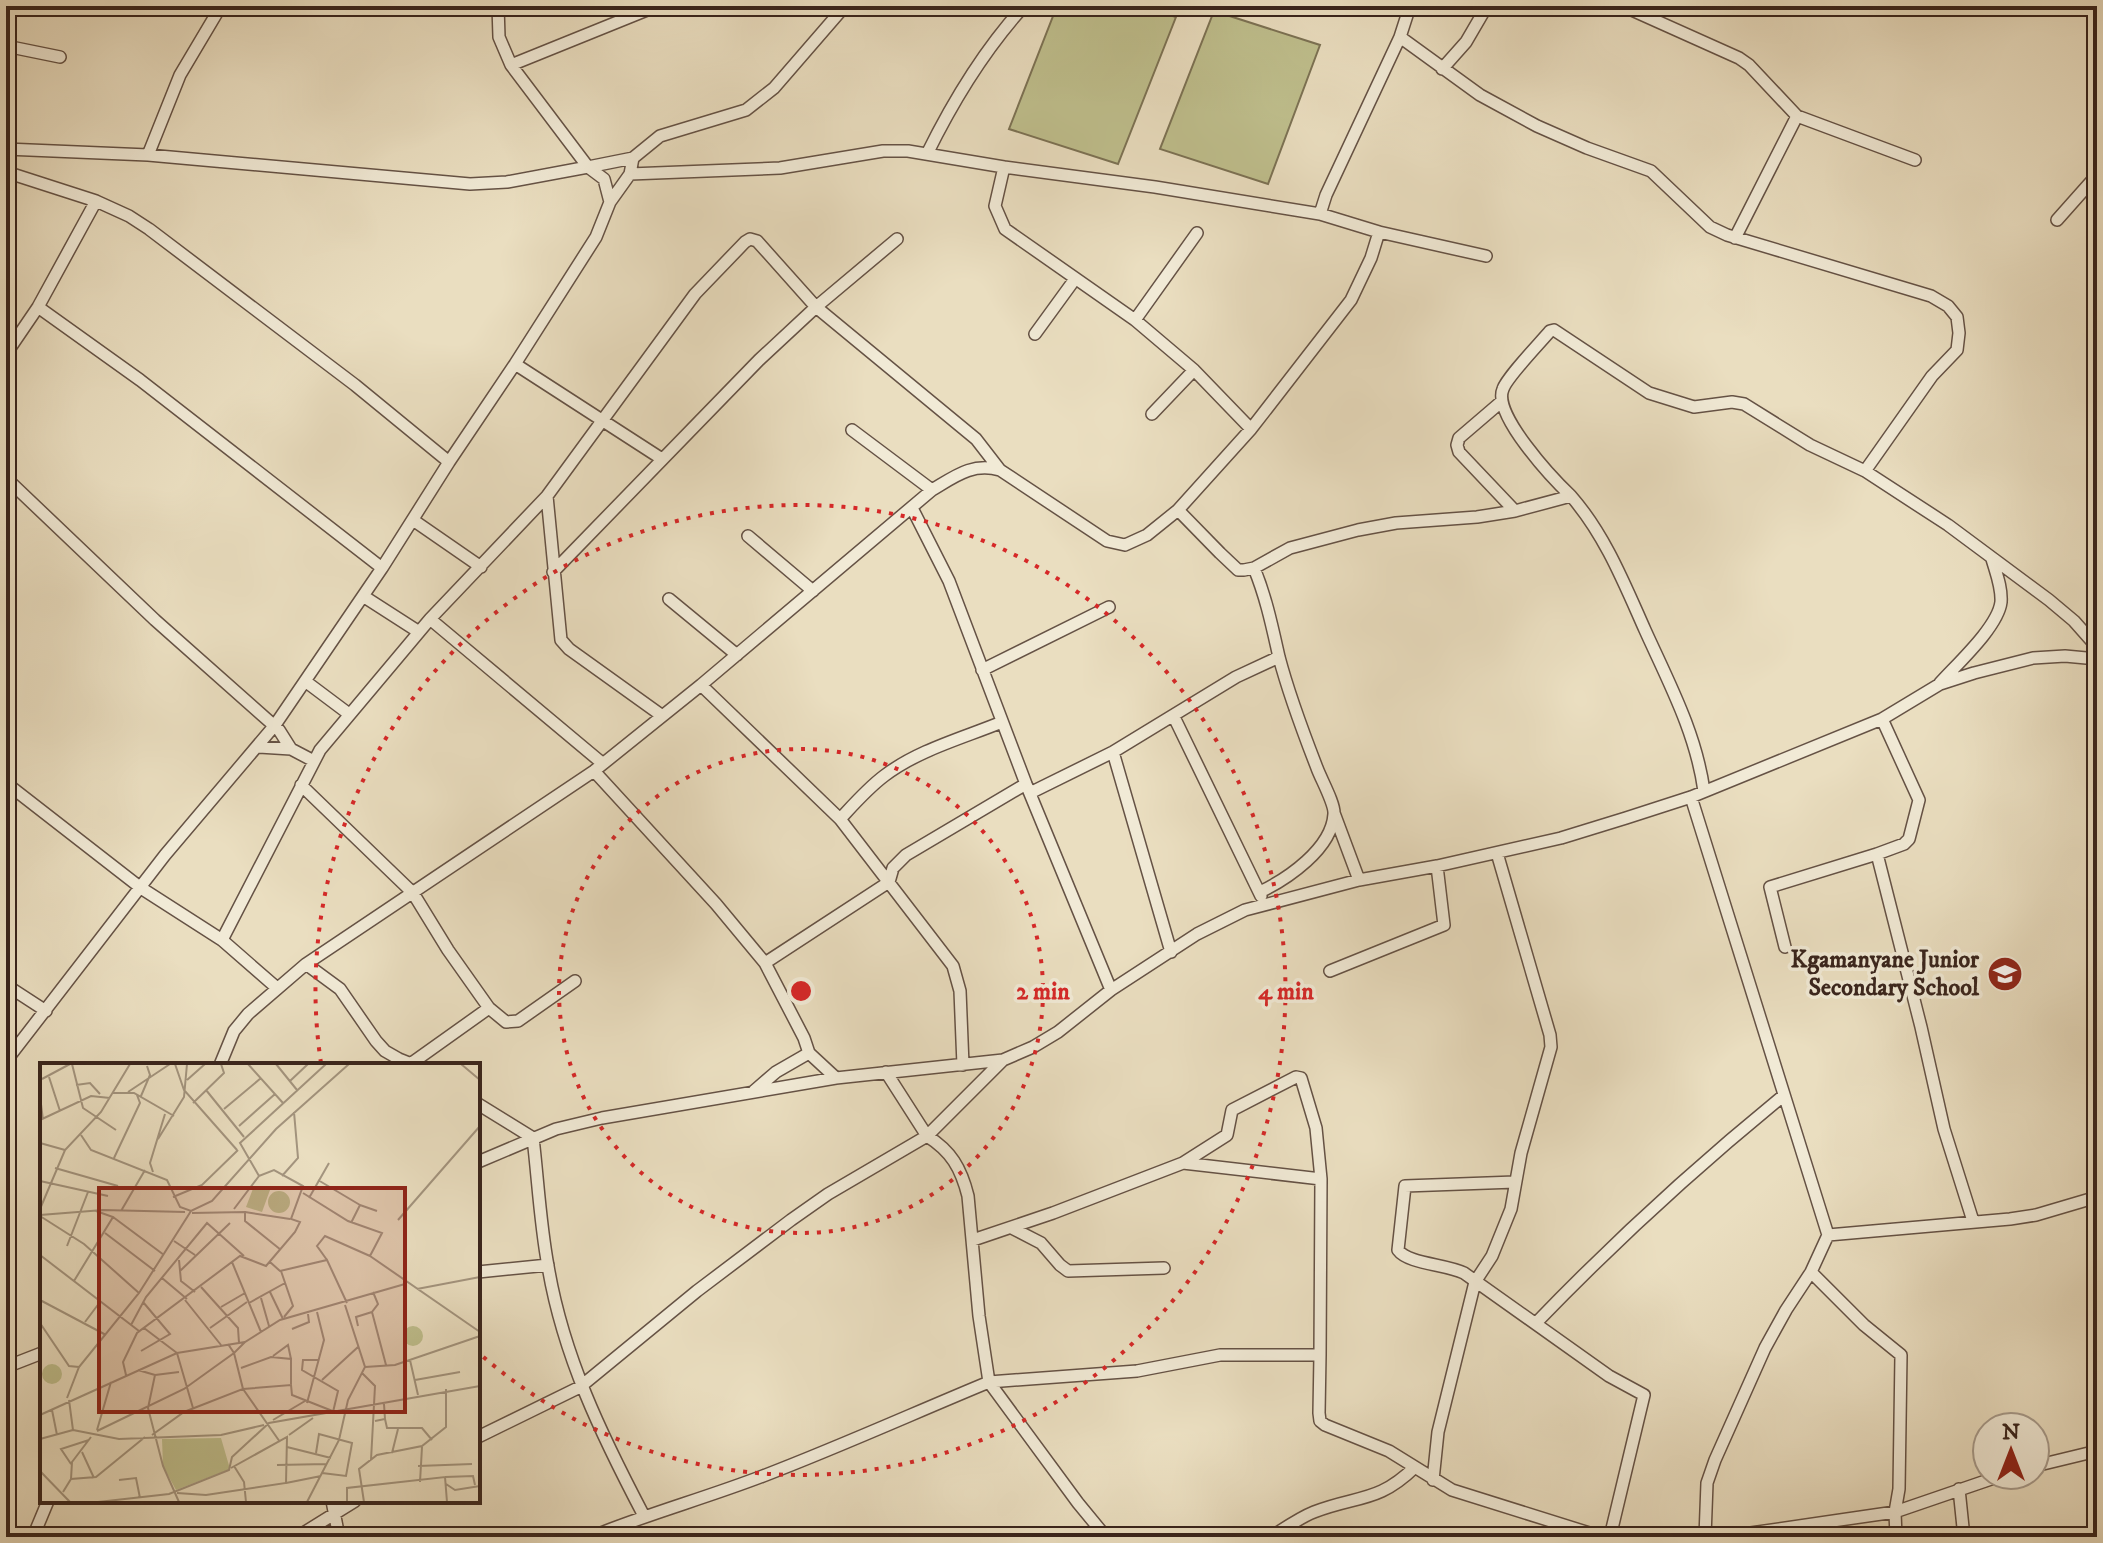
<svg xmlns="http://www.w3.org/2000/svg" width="2103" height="1543" viewBox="0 0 2103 1543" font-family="'IM FELL DW Pica',serif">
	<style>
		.green { fill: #bfbf8d; stroke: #7c7254; stroke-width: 2 }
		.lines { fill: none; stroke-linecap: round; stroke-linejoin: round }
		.minor-casing { stroke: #655245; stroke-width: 14 }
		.minor { stroke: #f1ead6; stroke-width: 11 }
		.ring { fill: none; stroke: #d62828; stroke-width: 4; stroke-dasharray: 4 8 }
		.labels { text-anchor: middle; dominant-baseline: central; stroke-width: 7; stroke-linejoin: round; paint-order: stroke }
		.poi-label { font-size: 24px; font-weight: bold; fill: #39241c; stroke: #f1ead6; text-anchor: end }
		.inset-road { fill: none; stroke: #a3947e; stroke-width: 2 }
		.view { fill: #8f2418; fill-opacity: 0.15; stroke: #8f2418; stroke-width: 4 }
		.inset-edge { fill: none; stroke: #39241c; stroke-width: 4 }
		.centre { fill: #d62828; stroke: #f1ead6; stroke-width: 4 }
		.ring-label { font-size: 24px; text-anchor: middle; font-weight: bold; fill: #d62828; stroke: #f1ead6; stroke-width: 7; stroke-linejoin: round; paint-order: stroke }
	</style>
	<rect width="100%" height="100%" fill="#eadec0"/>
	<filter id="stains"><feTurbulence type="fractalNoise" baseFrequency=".0025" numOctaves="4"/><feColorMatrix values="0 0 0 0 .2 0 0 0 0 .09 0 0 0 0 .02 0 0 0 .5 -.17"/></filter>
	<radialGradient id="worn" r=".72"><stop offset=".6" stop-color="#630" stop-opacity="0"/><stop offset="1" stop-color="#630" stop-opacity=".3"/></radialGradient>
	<path class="green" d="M 1057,6 L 1140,6 L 1176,17 L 1118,164 L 1009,129 Z
		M 1214,11 L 1320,45 L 1268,184 L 1160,149 Z"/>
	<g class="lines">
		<defs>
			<path id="minor" d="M 498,6 L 499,37 L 511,65 L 588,167 L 633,158 L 660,136 L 746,110 L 774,88 L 845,6
				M 1623,6 L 1739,58 L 1749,65 L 1797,116
				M 1400,37 L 1480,95 L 1537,126 L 1587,148 L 1651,171 L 1710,227 L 1727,235 L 1931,296 L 1948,306 L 1957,317 L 1959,333 L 1957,350 L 1932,376 L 1865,471 L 1948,525 L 2049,600 L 2074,621 L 2097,647
				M 6,46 L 60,57
				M 511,65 L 657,6
				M 1442,69 L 1466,42 L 1487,6
				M 6,149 L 148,155 L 470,184 L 507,182 L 588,167 L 604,179 L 610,202
				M 927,154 C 953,101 984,50 1024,6
				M 148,155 L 180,75 L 221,6
				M 1004,167 L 1155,187 L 1320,214
				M 6,172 L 96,201 L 38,307 L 6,354
				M 630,174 L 780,168 L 883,151 L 908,151 L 1004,167 L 995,206 L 1005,229 L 1135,320 L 1194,370 L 1251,429
				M 96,201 L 129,216 L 149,229 L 355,385 L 449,462
				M 2057,220 L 2097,175
				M 1379,232 L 1486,256
				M 1735,238 L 1797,116 L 1915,160
				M 38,307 L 140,380 L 382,568
				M 1135,320 L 1197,233
				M 1035,334 L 1075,279
				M 515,364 L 662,459
				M 1501,402 L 1459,438 L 1457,445 L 1459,452 L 1515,511
				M 1152,414 L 1194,370
				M 852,430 L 932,490
				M 6,478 L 155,620 L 279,730 L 291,749 L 312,760
				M 547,496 L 561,640 L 569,649 L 661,715
				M 1571,496 C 1553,479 1492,414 1503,389 C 1507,377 1540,343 1550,331 L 1554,330 L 1649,393 L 1694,407 L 1732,402 L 1744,404 L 1810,445 L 1865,471
				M 912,508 L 949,581 L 1026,784 L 1111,990
				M 1178,510 L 1220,553 L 1238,570 L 1244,570 L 1254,568 L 1290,548 L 1358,530 L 1396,523 L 1477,517 L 1515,511 L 1571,496 C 1605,535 1624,583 1645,630 C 1669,683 1696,733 1704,791
				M 413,520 L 481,567
				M 748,536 L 813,591
				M 1254,568 C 1266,597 1272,626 1279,657 C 1289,695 1303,732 1317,768 C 1321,779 1335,804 1334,814 C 1332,849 1287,879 1260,892
				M 553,572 L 759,360 L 816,307 L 897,239
				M 363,596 L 419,632
				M 669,599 L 737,655
				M 430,619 L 602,763
				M 982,670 L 1109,607
				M 305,681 L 349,714
				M 1940,683 C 1957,664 1998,627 2001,602 C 2002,587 1996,573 1992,559
				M 701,685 L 840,819 L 953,966 L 960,991 L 963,1065
				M 1174,717 L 1261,896
				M 1882,719 L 1919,800 L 1909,839 L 1904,844 L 1877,854 L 1921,1027 L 1944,1129 L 1973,1221
				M 259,747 L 291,749
				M 1113,752 L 1171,952
				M 594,771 L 716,904 L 765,963 L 804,1038 L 809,1053 L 836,1078
				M 6,783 L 141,888 L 222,940 L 277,988
				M 301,785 L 413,893 L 448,950 L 489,1008 L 409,1065
				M 1030,793 L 1113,752 L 1236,677 L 1279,657
				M 1691,797 L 1828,1235 L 1811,1272 L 1786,1310 L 1765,1348 L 1715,1460 L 1707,1483 L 1705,1537
				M 1334,813 L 1359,880
				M 840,819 C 854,804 868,788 884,776 C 918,750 963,738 1002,722
				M 222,940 L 320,750 L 430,619 L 547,496 L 695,294 L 745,242 L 750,239 L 757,241 L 816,307 L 976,439 L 1000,470
				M 1785,947 L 1770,887 L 1877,854
				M 765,963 L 889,882 L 893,868 L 906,855 L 1026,784
				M 306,964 L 340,989 L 376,1041 L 385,1051 L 399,1059 L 414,1065
				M 1330,971 L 1444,925 L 1437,866
				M 6,985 L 46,1011
				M 489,1008 L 506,1022 L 518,1021 L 575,981
				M 6,1061 L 165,855 L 275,725 L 382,568 L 449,462 L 515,364 L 596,237 L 610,202 L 630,174 L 633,158
				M 220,1065 L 234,1031 L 248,1014 L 306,964 L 594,771 L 701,685 L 932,490 C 954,477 972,462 1000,470 L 1107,541 L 1125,545 L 1147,535 L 1178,510 L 1251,429 L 1351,300 L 1371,258 L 1379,232 L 1320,214 L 1326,195 L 1400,37 L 1410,6
				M 754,1091 L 776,1072 L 809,1053
				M 478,1104 L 533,1138 C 538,1180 540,1223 548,1266 C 563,1356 602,1436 644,1516
				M 478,1162 L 556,1129 L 602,1118 L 836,1078 L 1003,1060 L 1033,1047 L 1058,1032 L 1111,990 L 1197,934 L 1245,910 L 1359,880 L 1437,866 L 1561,838 L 1626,818 L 1691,797 L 1882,719 L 1940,684 L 1974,673 L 2033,658 L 2065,656 L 2097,659
				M 1183,1163 L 1227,1135 L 1232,1110 L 1296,1077 L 1301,1078 L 1316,1128 L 1321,1179
				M 1515,1182 L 1405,1186 L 1398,1250 C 1408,1264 1446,1264 1464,1273 L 1609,1376 L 1644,1395 L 1610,1537
				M 1012,1228 L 1041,1243 L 1060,1265 L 1068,1271 L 1164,1268
				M 1828,1235 L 2010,1219 L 2036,1215 L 2097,1197
				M 973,1240 L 1053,1213 L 1183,1163 L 1321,1179 L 1320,1355
				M 478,1272 L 548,1265
				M 1811,1272 L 1864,1325 L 1901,1355 L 1899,1489 L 1895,1512 L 1896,1537
				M 1536,1323 C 1614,1242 1696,1167 1783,1096
				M 6,1367 L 42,1353
				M 989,1382 L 1137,1371 L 1220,1355 L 1320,1355 L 1319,1413 L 1320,1421 L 1325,1425 L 1389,1451 L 1452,1490 L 1602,1537
				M 989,1382 L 1078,1503 L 1106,1537
				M 478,1437 L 580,1387 L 697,1291 L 791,1220 L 828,1194 L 927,1136 L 886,1072
				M 2035,1466 L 2097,1451
				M 1433,1480 L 1438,1432 L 1475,1282 L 1492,1256 L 1511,1209 L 1521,1153 L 1551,1047 L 1550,1035 L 1497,853
				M 1959,1489 L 1964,1537
				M 332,1501 L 339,1537
				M 33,1537 L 48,1501
				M 297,1537 L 355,1501
				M 591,1537 C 647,1514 706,1498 763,1476 C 839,1447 914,1413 989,1382 L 979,1316 L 968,1196 C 961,1168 951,1151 927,1136 L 1003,1060
				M 1271,1537 C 1285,1528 1299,1518 1314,1512 C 1358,1495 1378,1503 1415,1467
				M 1723,1537 L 1895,1512 L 2003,1475"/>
		</defs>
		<use href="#minor" class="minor-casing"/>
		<use href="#minor" class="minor"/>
	</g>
	<g class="ring">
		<circle cx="801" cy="991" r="242"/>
		<path d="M321 1063A485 485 0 1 1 480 1354"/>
	</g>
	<defs>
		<symbol id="school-disc" viewBox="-11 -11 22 22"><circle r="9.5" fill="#8f2418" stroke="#f1ead6"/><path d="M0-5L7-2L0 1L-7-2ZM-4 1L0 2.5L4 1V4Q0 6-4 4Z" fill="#fff"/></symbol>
	</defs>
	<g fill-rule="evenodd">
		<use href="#school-disc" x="1985" y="954" width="40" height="40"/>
	</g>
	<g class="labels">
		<g class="poi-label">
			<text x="1979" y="960">Kgamanyane Junior<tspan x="1979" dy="28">Secondary School</tspan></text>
		</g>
	</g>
	<g transform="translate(40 1063)">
		<rect width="440" height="440" fill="#eadec0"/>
		<path d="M 214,123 L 230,127 L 222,149 L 206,144 ZM228 139a11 11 0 1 1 22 0a11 11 0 1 1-22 0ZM363 273a10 10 0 1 1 20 0a10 10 0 1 1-20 0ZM2 311a10 10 0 1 1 20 0a10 10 0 1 1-20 0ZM 181,375 L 190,406 L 136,427 L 123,403 L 122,376 Z" fill="#bfbf8d"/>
		<path class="inset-road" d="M 32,1 L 43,45 L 76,67M 135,1 L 144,27 L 197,87M 208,1 L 243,40M 236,1 L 257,27M 421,1 L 440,17M 9,14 L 20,48M 2,16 L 30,1M 147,17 L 165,1M 250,18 L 268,1M 36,22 L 50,20 L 60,31M 166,27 L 204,74M 88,29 L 130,1M 73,30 L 94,30 L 134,53M 0,33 L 3,57M 101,33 L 110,12 L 107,3M 153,40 L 184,10 L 181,1M 184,46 L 221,15M 0,57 L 51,33 L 70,35M 199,63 L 235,31M 41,72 L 51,87 L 127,117 L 140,144 L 151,148 L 172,138 L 236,66 L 309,1M 118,76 L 144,34 L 147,1M 0,80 L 25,87M 74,95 L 100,40 L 97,32M 15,105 L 78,123M 113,109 L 110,100 L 125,51M 242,113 L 258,95 L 254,49M 278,117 L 320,142M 0,118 L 68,133M 263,130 L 308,158 L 342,170 L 330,193 L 440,269M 133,134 L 162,122 L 198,87M 269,135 L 289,100M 0,146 L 25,87 L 61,49 L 90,1M 194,146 L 219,113M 81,148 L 105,107M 205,149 L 250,156M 152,150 L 205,149 L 205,158 L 241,187M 0,152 L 63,147 L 145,149M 0,153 L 44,181 L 99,230M 73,154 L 124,192M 358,157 L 440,63M 311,160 L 320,142 L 337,148M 65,170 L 115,208M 134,178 L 155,192M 27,183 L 48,129M 0,192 L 99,268M 139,197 L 141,218 L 155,229M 287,197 L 277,183 L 285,173 L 330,193M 192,199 L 221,269M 230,199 L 240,208 L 287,197 L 307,240M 140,208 L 190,160M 241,208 L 253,243 L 244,254M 122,215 L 147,236M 34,218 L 73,154 L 56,148M 161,224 L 198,265 L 199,280M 377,226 L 440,214M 230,229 L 243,256M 333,229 L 338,241 L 332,249 L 346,302M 221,235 L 229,263M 0,237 L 66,272M 145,237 L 181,282M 209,240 L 245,220M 181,244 L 205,230M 45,259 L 60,239M 0,260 L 29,303 L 39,304M 91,262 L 106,234 L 167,160 L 204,193M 318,263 L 316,254 L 332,249M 104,265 L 137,290 L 153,345M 170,265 L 207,239M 252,266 L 269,259 L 268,251M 101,288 L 130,271 L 103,239M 233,293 L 248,282 L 251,296M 279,297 L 263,297 L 262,307 L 298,328 L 293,349M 370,297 L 378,332M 325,304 L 355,302 L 440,273M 201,305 L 231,294 L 251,296 L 251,321M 98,307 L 115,312 L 108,345 L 123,403 L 139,439M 322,310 L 335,323 L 331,397M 86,312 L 83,299 L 97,270 L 200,193 L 226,203 L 255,169 L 260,159 L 251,156 L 263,123 L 234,107 L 219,113 L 200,80 L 286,1M 115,312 L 139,309M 282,317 L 318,284M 375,317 L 420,309M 203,326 L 251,322 L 252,332 L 295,349M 203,326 L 240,379M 27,335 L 39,304 L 99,230 L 151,148M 267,340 L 284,277 L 277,249M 12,347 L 17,372M 0,352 L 137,290 L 205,279 L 240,257 L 365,221M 345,356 L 347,365 L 382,365 L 392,377M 233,357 L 265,338M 335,358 L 345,356 L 344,341M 33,367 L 79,376 L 181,372 L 224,362M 57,367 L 71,319M 57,368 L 144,326 L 194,290 L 188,281M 112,372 L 144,349 L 203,326 L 194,290 L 205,279M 249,372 L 273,355M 0,376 L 33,367 L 29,337M 247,384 L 291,395M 42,389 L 54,415M 276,390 L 279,371 L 312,380 L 306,413 L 282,410M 352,390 L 358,366M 31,401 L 21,386 L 49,377M 237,402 L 287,401M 194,403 L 204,419 L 206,439M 378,403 L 432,401M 0,408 L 30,439M 405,414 L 433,413 L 435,422M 31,416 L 32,399 L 51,374M 79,417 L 96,415 L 100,435M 380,419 L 382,384M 246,420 L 281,413M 406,421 L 415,427 L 440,423M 23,429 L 31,416 L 56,414 L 105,374M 137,430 L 166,432 L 246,420 L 247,374 L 191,405M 58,439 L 129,431 L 189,407 L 192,394 L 229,360 L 440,323M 267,439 L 299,377 L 308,337 L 325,304 L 305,242M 307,439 L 307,425 L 405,414 L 407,439M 324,439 L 319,406 L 337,392 L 382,383 L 406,364 L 406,326"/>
		<path class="view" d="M 59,125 L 365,125 L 365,349 L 59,349 Z"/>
		<rect width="440" height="440" class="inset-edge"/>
	</g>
	<circle cx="801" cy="991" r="12" class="centre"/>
	<g class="ring-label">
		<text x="1043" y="999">2 min</text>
		<text x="1286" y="999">4 min</text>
	</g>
	<rect width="2103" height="1543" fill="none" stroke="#eadec0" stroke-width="32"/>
	<rect x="8" y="8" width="2087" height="1527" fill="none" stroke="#39241c" stroke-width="4"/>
	<rect x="16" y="16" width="2071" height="1511" fill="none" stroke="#39241c" stroke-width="2"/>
	<g transform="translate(2011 1451)"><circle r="38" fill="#f1ead6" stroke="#a79b8c" stroke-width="2"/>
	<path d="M0-6L14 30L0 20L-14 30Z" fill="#8f2418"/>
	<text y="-12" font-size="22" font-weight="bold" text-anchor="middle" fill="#39241c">N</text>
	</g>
	<rect width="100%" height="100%" filter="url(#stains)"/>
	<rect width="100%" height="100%" fill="url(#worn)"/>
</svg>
